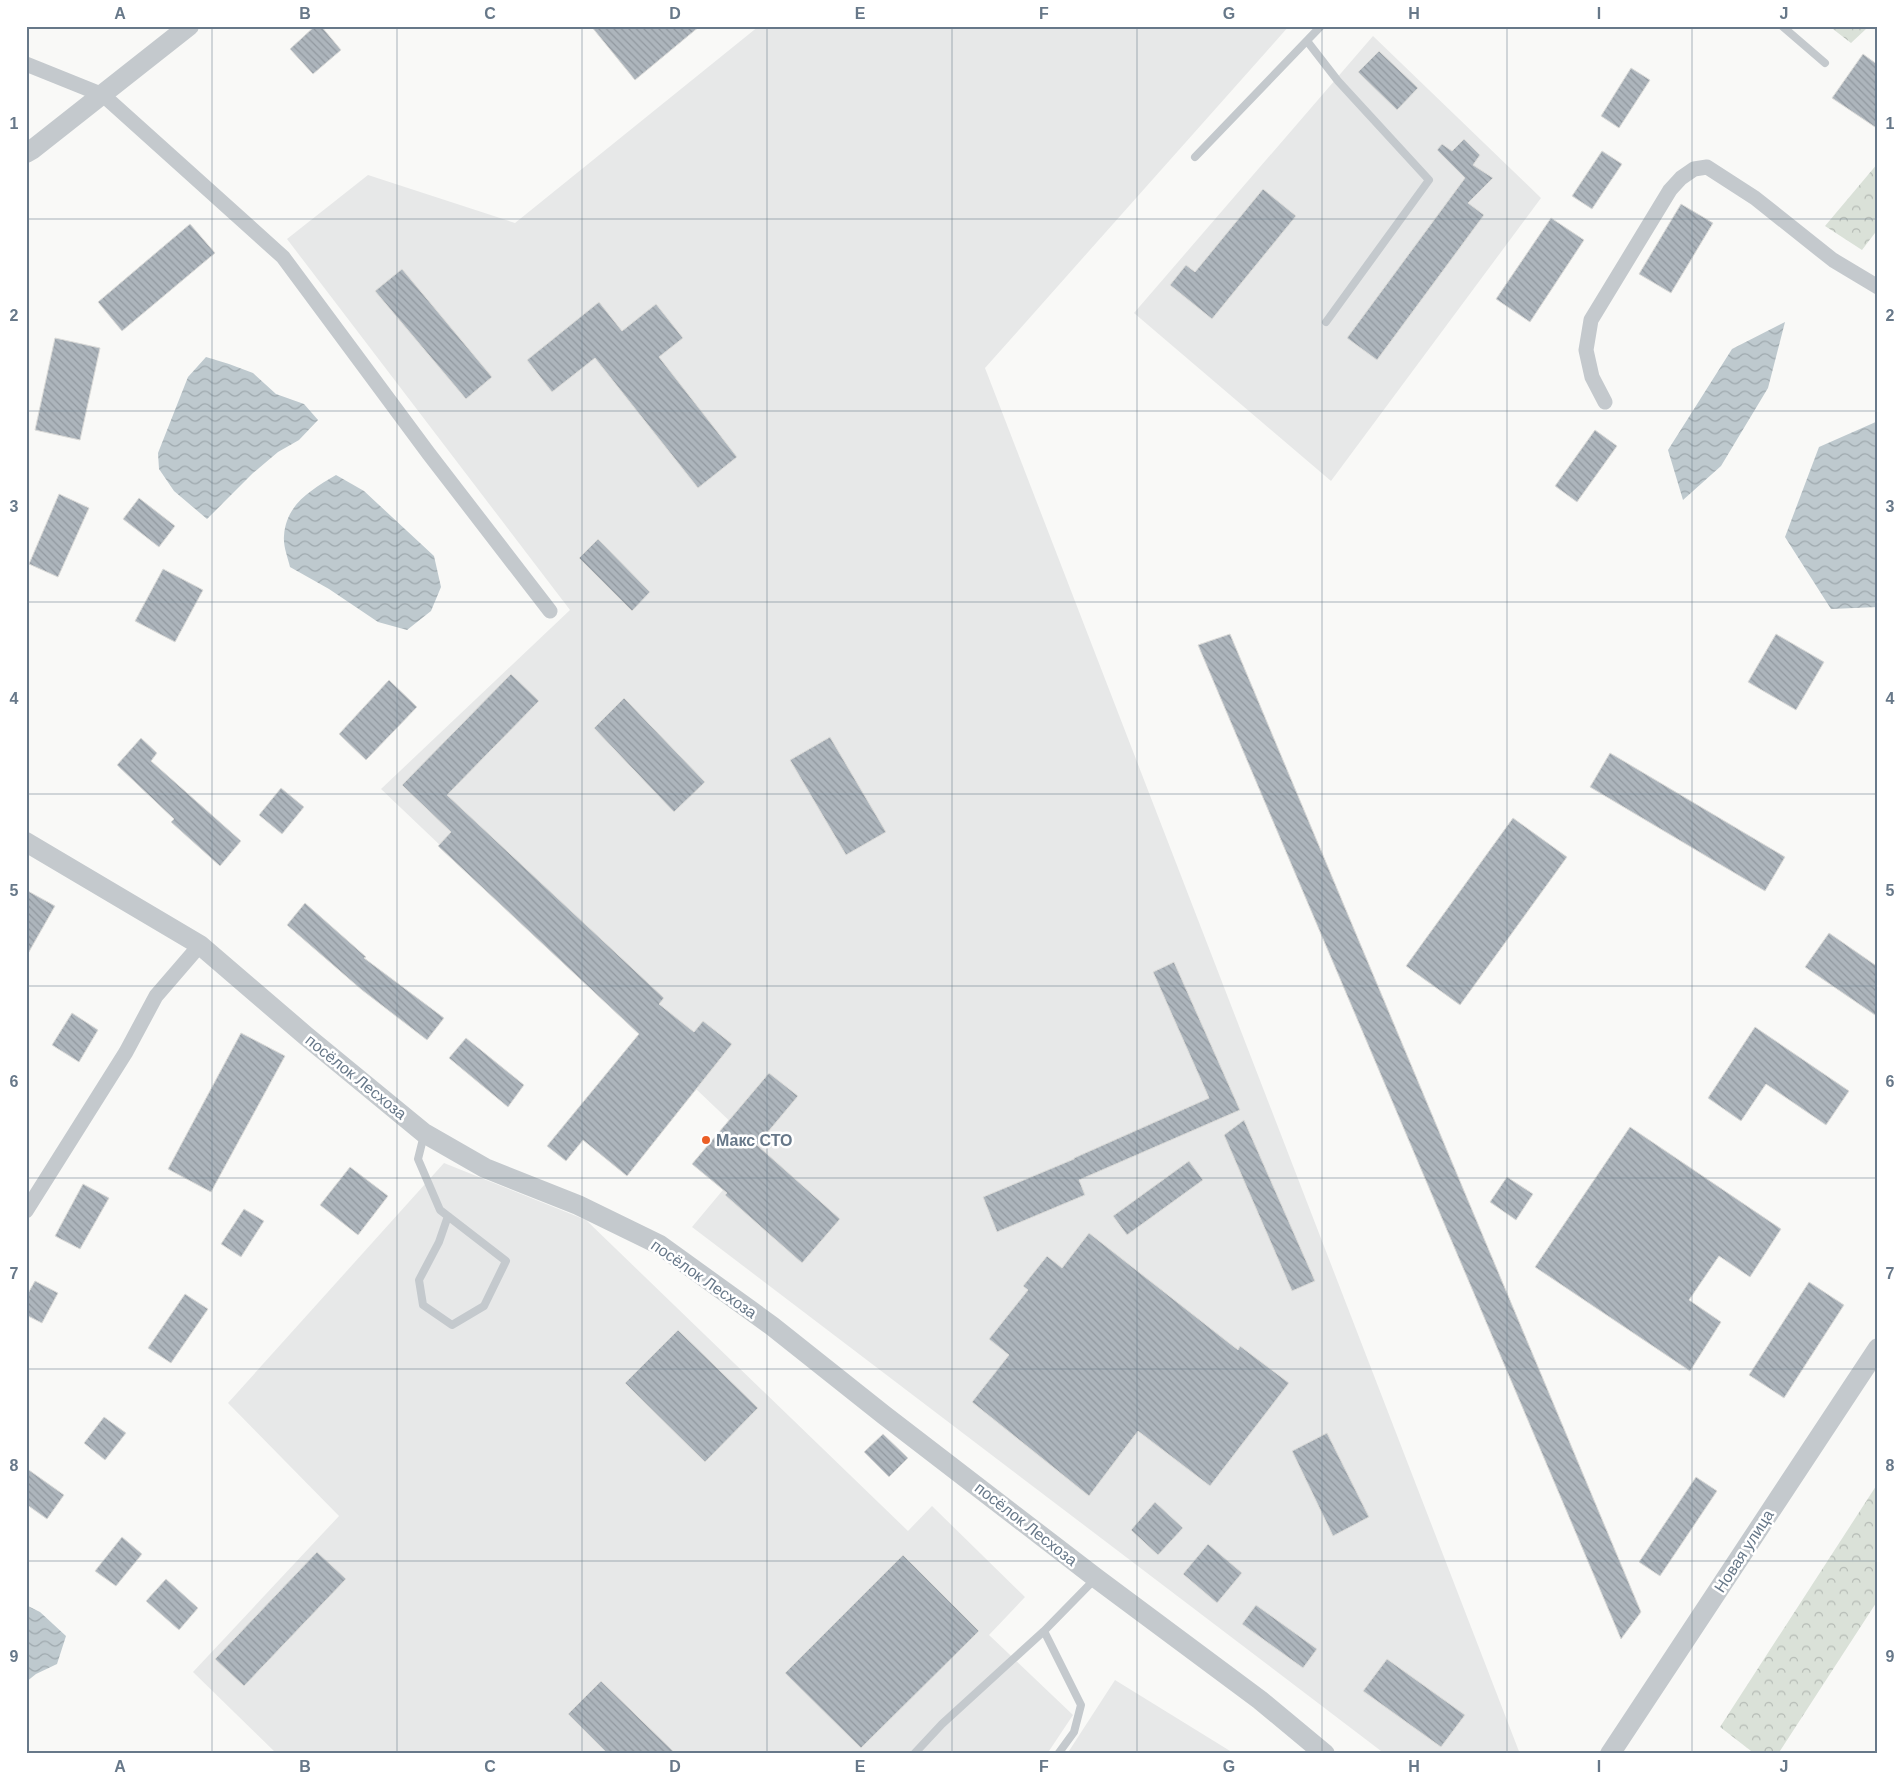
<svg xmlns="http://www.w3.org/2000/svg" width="1904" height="1780" viewBox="0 0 1904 1780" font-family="Arial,sans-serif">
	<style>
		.built { fill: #e7e8e8 }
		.forest { fill: url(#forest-crowns) }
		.water { fill: url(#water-waves) }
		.building { fill: url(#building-back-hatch); stroke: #dbdbd9 }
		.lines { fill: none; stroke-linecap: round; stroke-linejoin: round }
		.service { stroke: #c4c9cd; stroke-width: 8 }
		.minor { stroke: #c4c9cd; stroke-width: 15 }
		.tertiary { stroke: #c4c9cd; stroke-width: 20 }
		.grid { fill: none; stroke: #677889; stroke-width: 1; stroke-opacity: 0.55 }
		.poi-dot { fill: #eb5e25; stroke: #fff; stroke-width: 2 }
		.labels { text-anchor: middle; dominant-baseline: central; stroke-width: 5; stroke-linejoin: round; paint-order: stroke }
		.street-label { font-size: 16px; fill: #677889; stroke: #fff }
		.poi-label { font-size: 16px; font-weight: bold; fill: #677889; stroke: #fff; text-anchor: start }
		.neatline { fill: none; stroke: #677889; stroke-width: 2 }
		.grid-label { font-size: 16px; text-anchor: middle; font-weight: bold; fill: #677889 }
	</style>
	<defs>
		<pattern id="forest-crowns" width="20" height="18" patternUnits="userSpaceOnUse" patternTransform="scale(1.25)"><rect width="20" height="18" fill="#dae1d8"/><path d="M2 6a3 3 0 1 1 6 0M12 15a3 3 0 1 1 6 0" fill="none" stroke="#b5bbb5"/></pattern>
		<pattern id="water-waves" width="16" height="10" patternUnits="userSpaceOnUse" patternTransform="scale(1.25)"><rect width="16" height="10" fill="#bec9ce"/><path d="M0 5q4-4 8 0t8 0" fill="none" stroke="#9ea8ad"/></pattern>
		<pattern id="building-back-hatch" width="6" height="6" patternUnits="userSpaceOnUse" patternTransform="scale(1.25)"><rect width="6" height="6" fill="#adb5bc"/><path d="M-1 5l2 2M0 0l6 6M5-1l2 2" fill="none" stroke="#91989f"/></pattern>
	</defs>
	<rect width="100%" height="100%" fill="#f9f9f7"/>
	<path class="built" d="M 759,26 L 1289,26 L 985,368 L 1520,1754 L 1385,1754 L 692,1227 L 758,1148 L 381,789 L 570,610 L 287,239 L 368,175 L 515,223 Z
		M 1373,36 L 1541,198 L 1331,481 L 1134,313 Z
		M 444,1163 L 586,1220 L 908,1531 L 932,1506 L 1025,1597 L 989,1635 L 1073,1715 L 1047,1754 L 277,1754 L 193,1672 L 339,1516 L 228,1403 Z
		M 1115,1680 L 1235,1754 L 1067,1754 Z"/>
	<path class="forest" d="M 1829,26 L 1863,26 L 1866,29 L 1851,43 Z
		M 1878,163 L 1878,229 L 1862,250 L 1825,226 Z
		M 1878,1483 L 1878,1600 L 1778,1754 L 1755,1754 L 1720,1727 Z"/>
	<path class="water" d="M 1785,322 L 1768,388 L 1721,466 L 1683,500 L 1668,450 L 1732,349 Z
		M 206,357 L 229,364 L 253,373 L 276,394 L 304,404 L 318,420 L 299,440 L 278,452 L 253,473 L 207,519 L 174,491 L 159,469 L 158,453 L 188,377 Z
		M 1878,421 L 1878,607 L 1831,609 L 1785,537 L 1819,447 Z
		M 336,475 L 364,491 L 434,556 L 441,587 L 431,611 L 407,630 L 378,622 L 329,589 L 290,567 C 288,558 283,546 284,536 C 286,504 311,490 336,475 Z
		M 26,1605 L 40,1612 L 66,1636 L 57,1664 L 36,1674 L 26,1682 Z"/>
	<path class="building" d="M 315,26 L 321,26 L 341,50 L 313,74 L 290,49 Z
		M 591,26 L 700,26 L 635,80 Z
		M 1379,51 L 1418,88 L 1397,110 L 1358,72 Z
		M 1863,54 L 1878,65 L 1878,129 L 1832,98 Z
		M 1631,68 L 1650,80 L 1619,128 L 1601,116 Z
		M 1464,139 L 1480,155 L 1473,165 L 1493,178 L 1468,203 L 1484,215 L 1377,360 L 1347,338 L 1465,178 L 1437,150 L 1442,144 L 1452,151 Z
		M 1602,151 L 1622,164 L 1592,209 L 1572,196 Z
		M 1263,189 L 1296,216 L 1212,319 L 1170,285 L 1186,265 L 1195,272 Z
		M 1681,204 L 1713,223 L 1671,293 L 1639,274 Z
		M 1551,218 L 1584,240 L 1530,322 L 1496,299 Z
		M 190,224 L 215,253 L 122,331 L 98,302 Z
		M 402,269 L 492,377 L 466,399 L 375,291 Z
		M 599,302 L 622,331 L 656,304 L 683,338 L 659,357 L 737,457 L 698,488 L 595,358 L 552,392 L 527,360 Z
		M 55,338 L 100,348 L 80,440 L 35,430 Z
		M 1595,430 L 1617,446 L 1577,502 L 1555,486 Z
		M 59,494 L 89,508 L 58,577 L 29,564 Z
		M 139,498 L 175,526 L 159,547 L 123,519 Z
		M 598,539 L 650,592 L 632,611 L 579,558 Z
		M 163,569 L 203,590 L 175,642 L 135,621 Z
		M 1230,634 L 1641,1612 L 1621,1639 L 1198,645 Z
		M 1776,634 L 1824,662 L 1796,710 L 1748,682 Z
		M 511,674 L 539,701 L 447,795 L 664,998 L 659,1004 L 694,1032 L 703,1021 L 732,1044 L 627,1176 L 583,1140 L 566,1161 L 547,1146 L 639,1034 L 438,846 L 451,832 L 402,785 Z
		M 389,680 L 417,707 L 366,760 L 339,734 Z
		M 624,698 L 705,782 L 674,812 L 594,728 Z
		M 830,737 L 886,832 L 846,855 L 790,760 Z
		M 141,738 L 157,753 L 151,761 L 241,841 L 220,866 L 171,822 L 174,819 L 117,765 Z
		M 1610,753 L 1785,857 L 1765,891 L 1590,787 Z
		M 281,788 L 304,807 L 282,834 L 259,815 Z
		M 1513,818 L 1567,857 L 1460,1005 L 1406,966 Z
		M 26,890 L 55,906 L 26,957 Z
		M 305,903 L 366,957 L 364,958 L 444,1018 L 427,1040 L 362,990 L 287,925 Z
		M 1829,933 L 1878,967 L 1878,1017 L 1805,967 Z
		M 1174,962 L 1240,1110 L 1079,1180 L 1085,1195 L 997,1232 L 983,1197 L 1074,1159 L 1074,1158 L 1209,1098 L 1153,972 Z
		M 72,1013 L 98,1030 L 79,1062 L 52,1045 Z
		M 1755,1027 L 1849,1091 L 1826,1125 L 1766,1084 L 1741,1121 L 1708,1098 Z
		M 241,1033 L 285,1056 L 211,1192 L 168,1169 Z
		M 466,1038 L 524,1085 L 508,1107 L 449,1058 Z
		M 769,1073 L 798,1096 L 757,1145 L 840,1219 L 802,1263 L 725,1195 L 727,1193 L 692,1164 Z
		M 1244,1120 L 1315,1281 L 1292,1291 L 1224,1135 Z
		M 1630,1127 L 1781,1229 L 1750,1277 L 1719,1256 L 1689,1300 L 1721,1322 L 1690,1371 L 1535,1267 Z
		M 1189,1161 L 1203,1180 L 1127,1235 L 1113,1216 Z
		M 350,1167 L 388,1196 L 358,1235 L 320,1205 Z
		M 1507,1177 L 1533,1194 L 1516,1220 L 1490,1202 Z
		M 83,1184 L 109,1198 L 80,1249 L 55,1236 Z
		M 244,1209 L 264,1221 L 241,1257 L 221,1244 Z
		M 1089,1233 L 1238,1350 L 1240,1346 L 1289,1383 L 1210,1486 L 1138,1431 L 1089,1496 L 972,1402 L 1009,1355 L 989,1339 L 1028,1290 L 1023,1286 L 1047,1256 L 1062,1268 Z
		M 35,1281 L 58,1293 L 42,1323 L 26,1315 L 26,1297 Z
		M 1809,1282 L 1844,1305 L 1784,1398 L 1749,1375 Z
		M 185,1294 L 208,1309 L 171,1363 L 148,1348 Z
		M 678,1330 L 758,1408 L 705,1462 L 625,1383 Z
		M 104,1417 L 126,1433 L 105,1460 L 84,1443 Z
		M 1327,1433 L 1369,1517 L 1333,1536 L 1292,1451 Z
		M 883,1434 L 908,1458 L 889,1477 L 864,1452 Z
		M 26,1468 L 64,1495 L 47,1519 L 26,1504 Z
		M 1696,1477 L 1717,1491 L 1660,1576 L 1639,1562 Z
		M 1155,1502 L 1183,1528 L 1158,1555 L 1131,1530 Z
		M 122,1537 L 142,1554 L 116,1586 L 95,1571 Z
		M 1208,1544 L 1242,1573 L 1217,1603 L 1183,1574 Z
		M 317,1552 L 346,1579 L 244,1686 L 215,1659 Z
		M 903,1555 L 979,1631 L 861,1748 L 785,1673 Z
		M 166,1579 L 198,1608 L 179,1630 L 146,1601 Z
		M 1256,1605 L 1317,1649 L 1303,1668 L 1242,1624 Z
		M 1387,1659 L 1465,1715 L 1441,1747 L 1363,1691 Z
		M 601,1681 L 676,1754 L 608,1754 L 568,1714 Z"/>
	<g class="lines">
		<path class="service" d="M 1782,26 L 1825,63
			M 1307,41 L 1338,81 L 1429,180 L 1326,322
			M 1195,157 L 1321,26
			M 424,1135 L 418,1159 L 440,1210 L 506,1261 L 484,1306 L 452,1325 L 423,1305 L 419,1280 L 439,1242 L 448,1216
			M 914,1754 L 942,1724 L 1044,1631
			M 1058,1754 L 1074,1732 L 1081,1705 L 1044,1631 L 1095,1579"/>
		<path class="minor" d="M 26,64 L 103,95 L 283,257 L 429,454 L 550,611
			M 1605,402 L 1592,377 L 1586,350 L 1591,320 L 1670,190 L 1681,178 L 1694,169 L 1707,167 L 1755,198 L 1833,260 L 1878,287
			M 26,1211 L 126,1052 L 156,996 L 200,945"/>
		<path class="tertiary" d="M 26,153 L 33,149 L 189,26
			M 26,842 L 200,945 L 306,1036 L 424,1133 L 485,1168 L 578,1205 L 660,1245 L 772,1326 L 884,1415 L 1096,1578 L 1260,1700 L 1325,1754
			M 1610,1754 L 1878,1348"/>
	</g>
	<path class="grid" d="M 212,26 L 212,1754M 397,26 L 397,1754M 582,26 L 582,1754M 767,26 L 767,1754M 952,26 L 952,1754M 1137,26 L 1137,1754M 1322,26 L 1322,1754M 1507,26 L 1507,1754M 1692,26 L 1692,1754M 26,219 L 1878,219M 26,411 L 1878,411M 26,602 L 1878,602M 26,794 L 1878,794M 26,986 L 1878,986M 26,1178 L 1878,1178M 26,1369 L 1878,1369M 26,1561 L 1878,1561"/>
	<circle class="poi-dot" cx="706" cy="1140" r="5"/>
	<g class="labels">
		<g class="street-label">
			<text transform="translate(356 1077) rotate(39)">посёлок Лесхоза</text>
			<text transform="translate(704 1279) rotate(35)">посёлок Лесхоза</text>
			<text transform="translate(1026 1524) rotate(38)">посёлок Лесхоза</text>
			<text transform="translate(1744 1551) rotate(-57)">Новая улица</text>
		</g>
		<g class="poi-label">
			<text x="716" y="1140">Макс СТО</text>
		</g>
	</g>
	<rect width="1904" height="1780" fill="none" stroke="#ffffff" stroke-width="55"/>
	<rect x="28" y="28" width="1848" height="1724" class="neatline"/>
	<g class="grid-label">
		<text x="120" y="19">A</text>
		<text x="305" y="19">B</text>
		<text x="490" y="19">C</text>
		<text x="675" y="19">D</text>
		<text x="860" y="19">E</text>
		<text x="1044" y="19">F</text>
		<text x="1229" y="19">G</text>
		<text x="1414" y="19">H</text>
		<text x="1599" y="19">I</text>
		<text x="1784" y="19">J</text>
		<text x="14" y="129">1</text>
		<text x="1890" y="129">1</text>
		<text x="14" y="321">2</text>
		<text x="1890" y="321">2</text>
		<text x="14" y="512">3</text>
		<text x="1890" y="512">3</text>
		<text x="14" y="704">4</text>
		<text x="1890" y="704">4</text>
		<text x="14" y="896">5</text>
		<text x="1890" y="896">5</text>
		<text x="14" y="1087">6</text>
		<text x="1890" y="1087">6</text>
		<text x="14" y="1279">7</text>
		<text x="1890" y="1279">7</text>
		<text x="14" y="1471">8</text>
		<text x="1890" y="1471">8</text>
		<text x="14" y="1662">9</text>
		<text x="1890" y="1662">9</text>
		<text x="120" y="1772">A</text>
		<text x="305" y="1772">B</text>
		<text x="490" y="1772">C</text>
		<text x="675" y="1772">D</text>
		<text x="860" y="1772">E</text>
		<text x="1044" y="1772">F</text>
		<text x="1229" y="1772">G</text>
		<text x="1414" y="1772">H</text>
		<text x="1599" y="1772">I</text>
		<text x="1784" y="1772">J</text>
	</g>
</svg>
